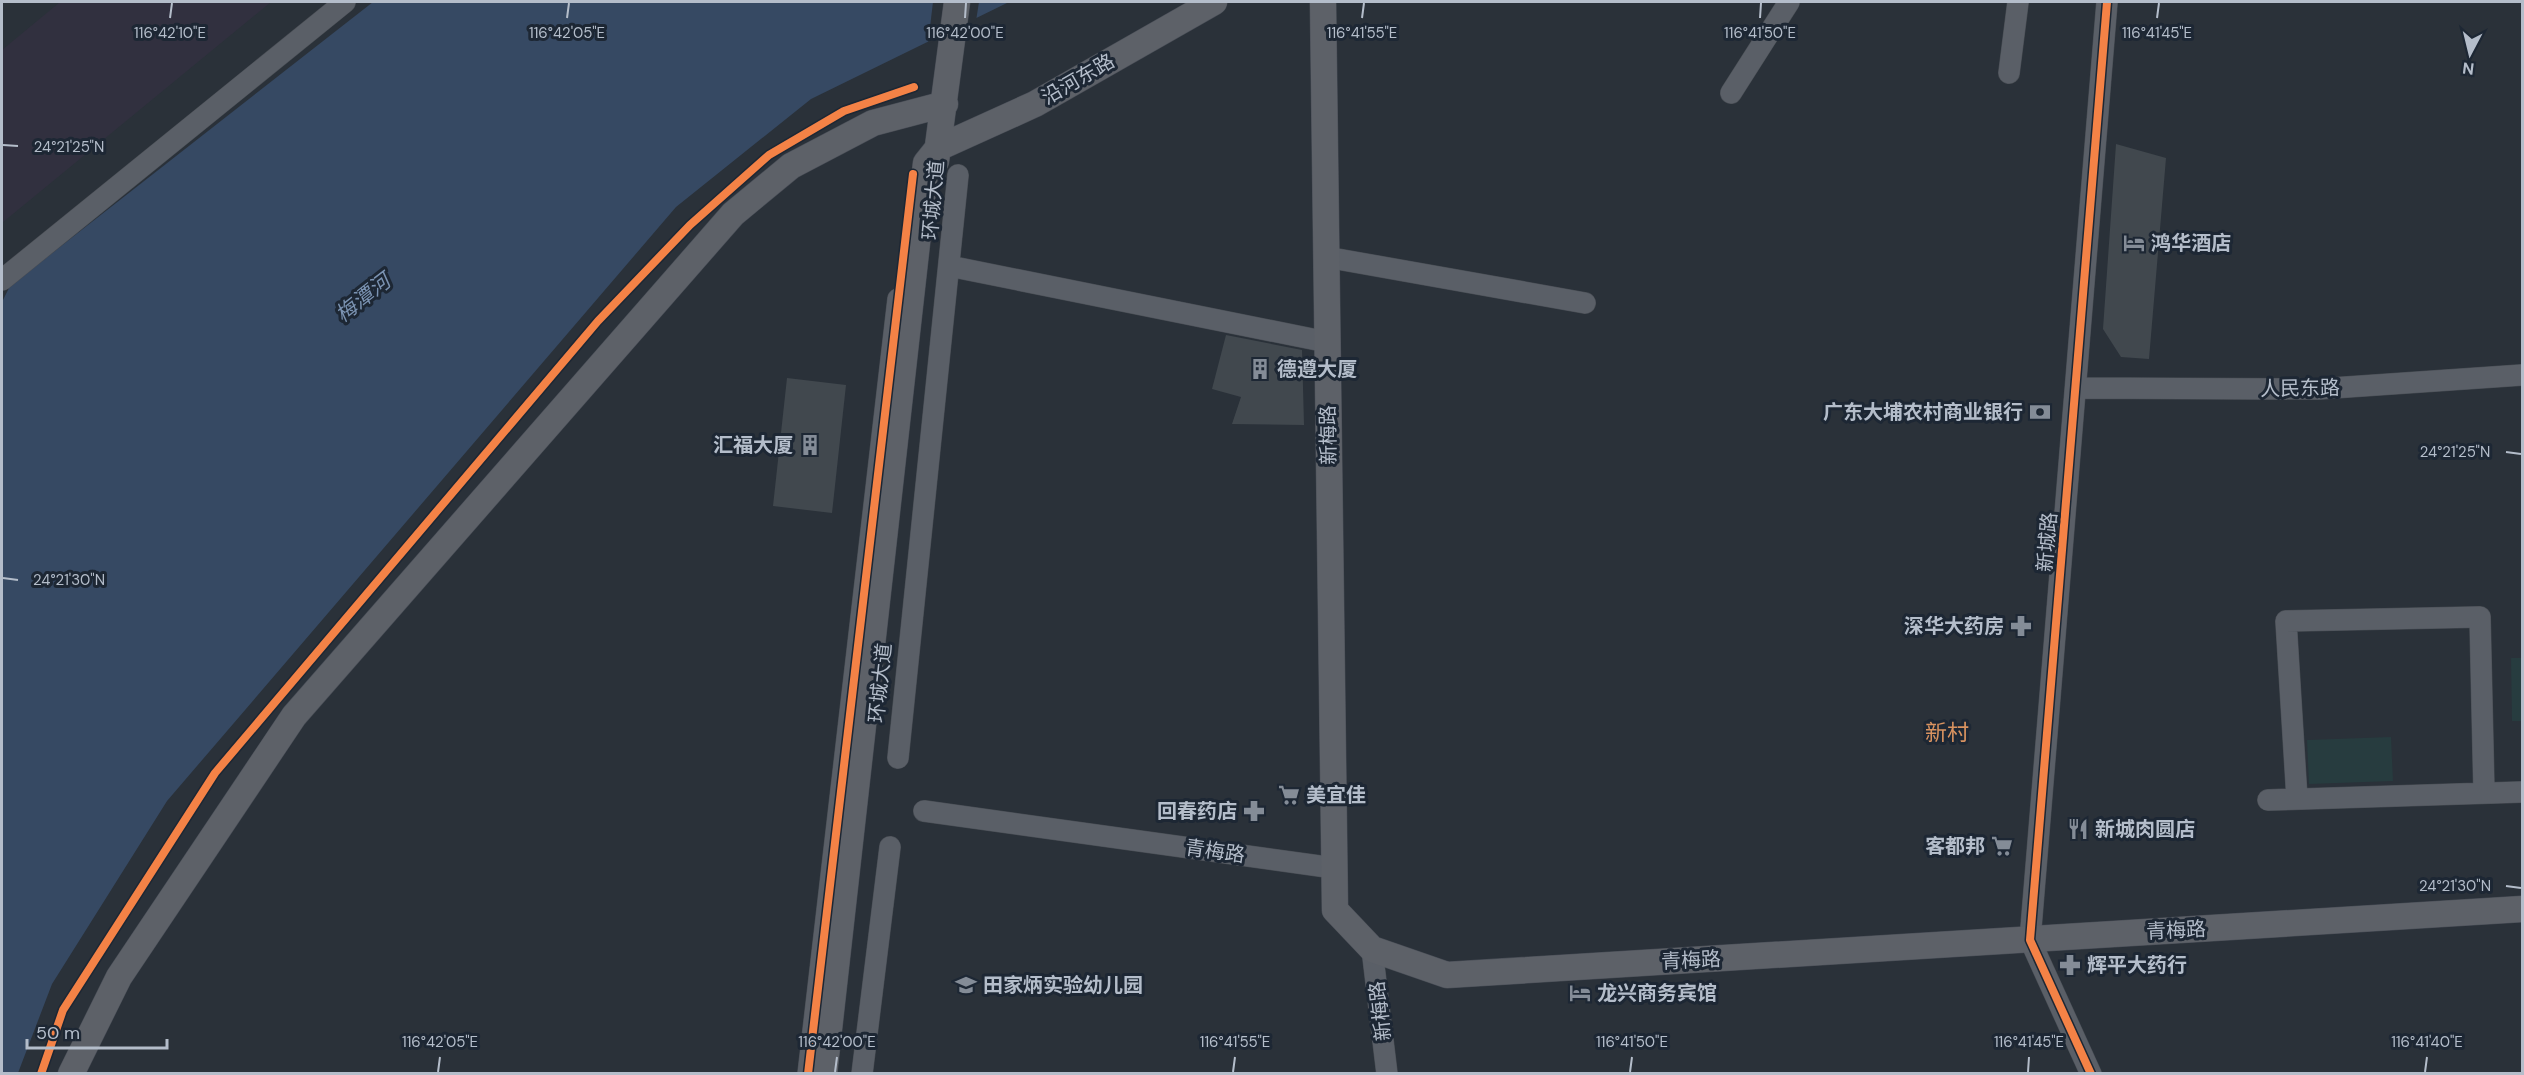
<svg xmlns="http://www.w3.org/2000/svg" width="2524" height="1075" viewBox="0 0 2524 1075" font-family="'DM Sans','Noto Sans SC',sans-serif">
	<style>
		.medical { fill: #31303f }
		.green { fill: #273c3f }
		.water { fill: #364963 }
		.pier { fill: #2a3139 }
		.building { fill: #41484e }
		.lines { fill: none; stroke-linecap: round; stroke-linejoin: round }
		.minor-casing { stroke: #484d54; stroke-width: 22 }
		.major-casing { stroke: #484d56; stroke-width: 27 }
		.minor { stroke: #5a5f67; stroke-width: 21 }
		.major { stroke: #5d6168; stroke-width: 26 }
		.cycleway-casing { stroke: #1d2734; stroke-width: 11 }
		.cycleway { stroke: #f48246; stroke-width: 8 }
		.ticks { fill: none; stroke: #b4bdca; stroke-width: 2 }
		.labels { text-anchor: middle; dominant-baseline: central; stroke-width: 6; stroke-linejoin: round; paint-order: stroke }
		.street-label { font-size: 20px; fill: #b4bdca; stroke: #1d2734 }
		.poi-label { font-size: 20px; font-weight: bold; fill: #b4bdca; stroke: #1d2734; text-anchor: start }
		.water-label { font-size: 21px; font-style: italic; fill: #7b93b2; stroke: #1d2734 }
		.quarter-label { font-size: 22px; fill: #d99360; stroke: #1d2734 }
		.ticks-label { font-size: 15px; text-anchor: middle; fill: #b4bdca; stroke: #1d2734; stroke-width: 6; stroke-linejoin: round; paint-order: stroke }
	</style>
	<rect width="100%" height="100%" fill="#2a3139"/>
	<path class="medical" d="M 60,2 L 271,2 L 2,223 L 2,50 Z"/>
	<path class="green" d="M 2511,658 L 2522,658 L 2522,721 L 2512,721 Z
		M 2391,737 L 2393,781 L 2309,784 L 2307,740 Z"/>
	<path class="water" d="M 373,2 L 1009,2 L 811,99 L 676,207 L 167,801 L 52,984 L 18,1073 L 2,1074 L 2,302 L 10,286 Z"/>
	<path class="pier" d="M 933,2 L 979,2 L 976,21 L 928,44 Z"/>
	<path class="building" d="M 2116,144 L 2166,158 L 2149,359 L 2121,357 L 2103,329 Z
		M 1226,335 L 1302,350 L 1304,425 L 1232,424 L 1241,397 L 1212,389 Z
		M 787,378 L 846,385 L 832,513 L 773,506 Z"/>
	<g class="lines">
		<defs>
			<path id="minor" d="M 2009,73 L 2018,2
				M 1731,93 L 1789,2
				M 1326,257 L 1585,303
				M 949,266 L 1327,342
				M 2,280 L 345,2
				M 2077,388 L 2318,389 L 2522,375
				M 898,758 L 958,175
				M 2297,799 L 2286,621 L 2480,617 L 2484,793
				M 2268,800 L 2522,792
				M 924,811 L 1334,868
				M 1372,949 L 1387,1074
				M 808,1074 L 898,299
				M 862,1074 L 890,847
				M 2091,1074 L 2030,940 L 2107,2"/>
			<path id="major" d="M 1323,2 L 1335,910 L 1372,949 L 1447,975 L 2522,909
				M 936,161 L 957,2
				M 71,1074 L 119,977 L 294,716 L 733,214 L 791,166 L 873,123 L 945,104
				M 824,1074 L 926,163 L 938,148 L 1035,104 L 1214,2"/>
		</defs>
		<use href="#minor" class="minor-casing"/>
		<use href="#major" class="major-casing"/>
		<use href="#minor" class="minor"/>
		<use href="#major" class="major"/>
		<defs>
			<path id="cycleway" d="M 41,1074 L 63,1010 L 215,773 L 598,321 L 690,225 L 769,155 L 844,111 L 914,87
				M 808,1074 L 913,174
				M 2091,1074 L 2030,940 L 2107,2"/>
		</defs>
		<use href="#cycleway" class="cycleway-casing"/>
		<use href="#cycleway" class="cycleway"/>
	</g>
	<path class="ticks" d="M 170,18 L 172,3M 567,18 L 569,3M 965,18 L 966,3M 1362,18 L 1364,3M 1760,18 L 1761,3M 2157,18 L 2159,3M 3,145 L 18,146M 2506,452 L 2521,454M 3,578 L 18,580M 2506,886 L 2521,888M 438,1072 L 440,1057M 835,1072 L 837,1057M 1233,1072 L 1235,1057M 1630,1072 L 1632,1057M 2028,1072 L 2029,1057M 2425,1072 L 2427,1057"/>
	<defs>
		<symbol id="hotel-bare" viewBox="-9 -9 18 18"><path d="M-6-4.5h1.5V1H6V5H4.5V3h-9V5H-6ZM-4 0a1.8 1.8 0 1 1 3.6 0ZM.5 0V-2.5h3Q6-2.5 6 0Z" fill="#848c97" stroke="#1d2734" stroke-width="2.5" paint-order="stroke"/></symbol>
		<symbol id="building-bare" viewBox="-9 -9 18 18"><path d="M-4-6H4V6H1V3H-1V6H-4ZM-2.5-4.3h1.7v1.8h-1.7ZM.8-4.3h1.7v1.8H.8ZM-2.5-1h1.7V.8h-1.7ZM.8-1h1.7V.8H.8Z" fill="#848c97" stroke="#1d2734" stroke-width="2.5" paint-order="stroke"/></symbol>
		<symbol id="bank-bare" viewBox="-9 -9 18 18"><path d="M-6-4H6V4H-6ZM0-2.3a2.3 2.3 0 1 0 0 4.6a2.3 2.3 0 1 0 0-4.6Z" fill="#848c97" stroke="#1d2734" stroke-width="2.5" paint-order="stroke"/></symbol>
		<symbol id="pharmacy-bare" viewBox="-9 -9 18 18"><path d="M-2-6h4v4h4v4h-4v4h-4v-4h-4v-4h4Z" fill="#848c97" stroke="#1d2734" stroke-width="2.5" paint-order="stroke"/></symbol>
		<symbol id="supermarket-bare" viewBox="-9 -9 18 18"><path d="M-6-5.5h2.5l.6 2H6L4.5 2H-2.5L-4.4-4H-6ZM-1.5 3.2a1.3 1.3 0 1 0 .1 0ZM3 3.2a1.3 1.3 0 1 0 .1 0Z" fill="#848c97" stroke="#1d2734" stroke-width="2.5" paint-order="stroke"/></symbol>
		<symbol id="restaurant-bare" viewBox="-9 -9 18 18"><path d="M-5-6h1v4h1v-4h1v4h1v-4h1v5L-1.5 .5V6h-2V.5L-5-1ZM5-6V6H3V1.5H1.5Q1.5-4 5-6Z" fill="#848c97" stroke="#1d2734" stroke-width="2.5" paint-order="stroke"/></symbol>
		<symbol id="school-bare" viewBox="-9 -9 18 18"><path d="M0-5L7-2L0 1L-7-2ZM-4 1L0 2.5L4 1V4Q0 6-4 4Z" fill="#848c97" stroke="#1d2734" stroke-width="2.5" paint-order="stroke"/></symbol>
	</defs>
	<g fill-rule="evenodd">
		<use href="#hotel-bare" x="2119" y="228" width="30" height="30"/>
		<use href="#building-bare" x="1245" y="354" width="30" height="30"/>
		<use href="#bank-bare" x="2025" y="397" width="30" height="30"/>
		<use href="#building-bare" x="795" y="430" width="30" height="30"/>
		<use href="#pharmacy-bare" x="2006" y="611" width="30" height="30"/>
		<use href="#supermarket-bare" x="1274" y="780" width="30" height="30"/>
		<use href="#pharmacy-bare" x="1239" y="796" width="30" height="30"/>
		<use href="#restaurant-bare" x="2063" y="814" width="30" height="30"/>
		<use href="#supermarket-bare" x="1987" y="831" width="30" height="30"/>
		<use href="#pharmacy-bare" x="2055" y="950" width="30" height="30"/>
		<use href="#school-bare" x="951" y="970" width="30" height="30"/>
		<use href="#hotel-bare" x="1565" y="978" width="30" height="30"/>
	</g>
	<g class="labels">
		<g class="street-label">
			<text transform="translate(1078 79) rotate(-30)">沿河东路</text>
			<text transform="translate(933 200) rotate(-85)">环城大道</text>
			<text transform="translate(2300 388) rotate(-1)">人民东路</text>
			<text transform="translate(1328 435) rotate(-91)">新梅路</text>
			<text transform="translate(2047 542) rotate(-85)">新城路</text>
			<text transform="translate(880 683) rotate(-84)">环城大道</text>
			<text transform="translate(1215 851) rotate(8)">青梅路</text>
			<text transform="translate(2176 930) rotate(-3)">青梅路</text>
			<text transform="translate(1691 960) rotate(-3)">青梅路</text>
			<text transform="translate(1380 1011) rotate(-97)">新梅路</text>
		</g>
		<g class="poi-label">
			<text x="2151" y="243">鸿华酒店</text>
			<text x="1277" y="369">德遵大厦</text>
			<text x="2023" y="412" text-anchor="end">广东大埔农村商业银行</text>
			<text x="793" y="445" text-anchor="end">汇福大厦</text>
			<text x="2004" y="626" text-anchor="end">深华大药房</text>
			<text x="1306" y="795">美宜佳</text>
			<text x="1237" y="811" text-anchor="end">回春药店</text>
			<text x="2095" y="829">新城肉圆店</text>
			<text x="1985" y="846" text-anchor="end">客都邦</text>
			<text x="2087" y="965">辉平大药行</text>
			<text x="983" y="985">田家炳实验幼儿园</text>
			<text x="1597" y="993">龙兴商务宾馆</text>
		</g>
		<g class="water-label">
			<text transform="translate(363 298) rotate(-38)">梅潭河</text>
		</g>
		<g class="quarter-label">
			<text x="1947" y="732">新村</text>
		</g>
	</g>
	<g class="ticks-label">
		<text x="170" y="38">116°42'10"E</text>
		<text x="567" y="38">116°42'05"E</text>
		<text x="965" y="38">116°42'00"E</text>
		<text x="1362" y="38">116°41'55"E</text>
		<text x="1760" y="38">116°41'50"E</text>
		<text x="2157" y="38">116°41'45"E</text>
		<text x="69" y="152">24°21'25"N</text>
		<text x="2455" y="457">24°21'25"N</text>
		<text x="69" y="585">24°21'30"N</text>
		<text x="2455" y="891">24°21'30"N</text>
		<text x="440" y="1047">116°42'05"E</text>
		<text x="837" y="1047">116°42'00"E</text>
		<text x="1235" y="1047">116°41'55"E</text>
		<text x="1632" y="1047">116°41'50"E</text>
		<text x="2029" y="1047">116°41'45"E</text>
		<text x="2427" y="1047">116°41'40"E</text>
	</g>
	<rect width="2524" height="1075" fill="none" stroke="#b4bdca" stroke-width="6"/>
	<g transform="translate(2470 54) rotate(187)" stroke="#1d2734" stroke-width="4.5" paint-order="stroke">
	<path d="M0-4.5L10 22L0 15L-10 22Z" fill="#b4bdca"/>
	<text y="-9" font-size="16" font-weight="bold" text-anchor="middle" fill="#b4bdca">N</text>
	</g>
	<path d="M27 1039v9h140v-9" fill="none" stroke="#b4bdca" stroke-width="3"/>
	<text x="36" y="1039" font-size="18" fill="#b4bdca" stroke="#1d2734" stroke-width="4.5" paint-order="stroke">50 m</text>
</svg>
